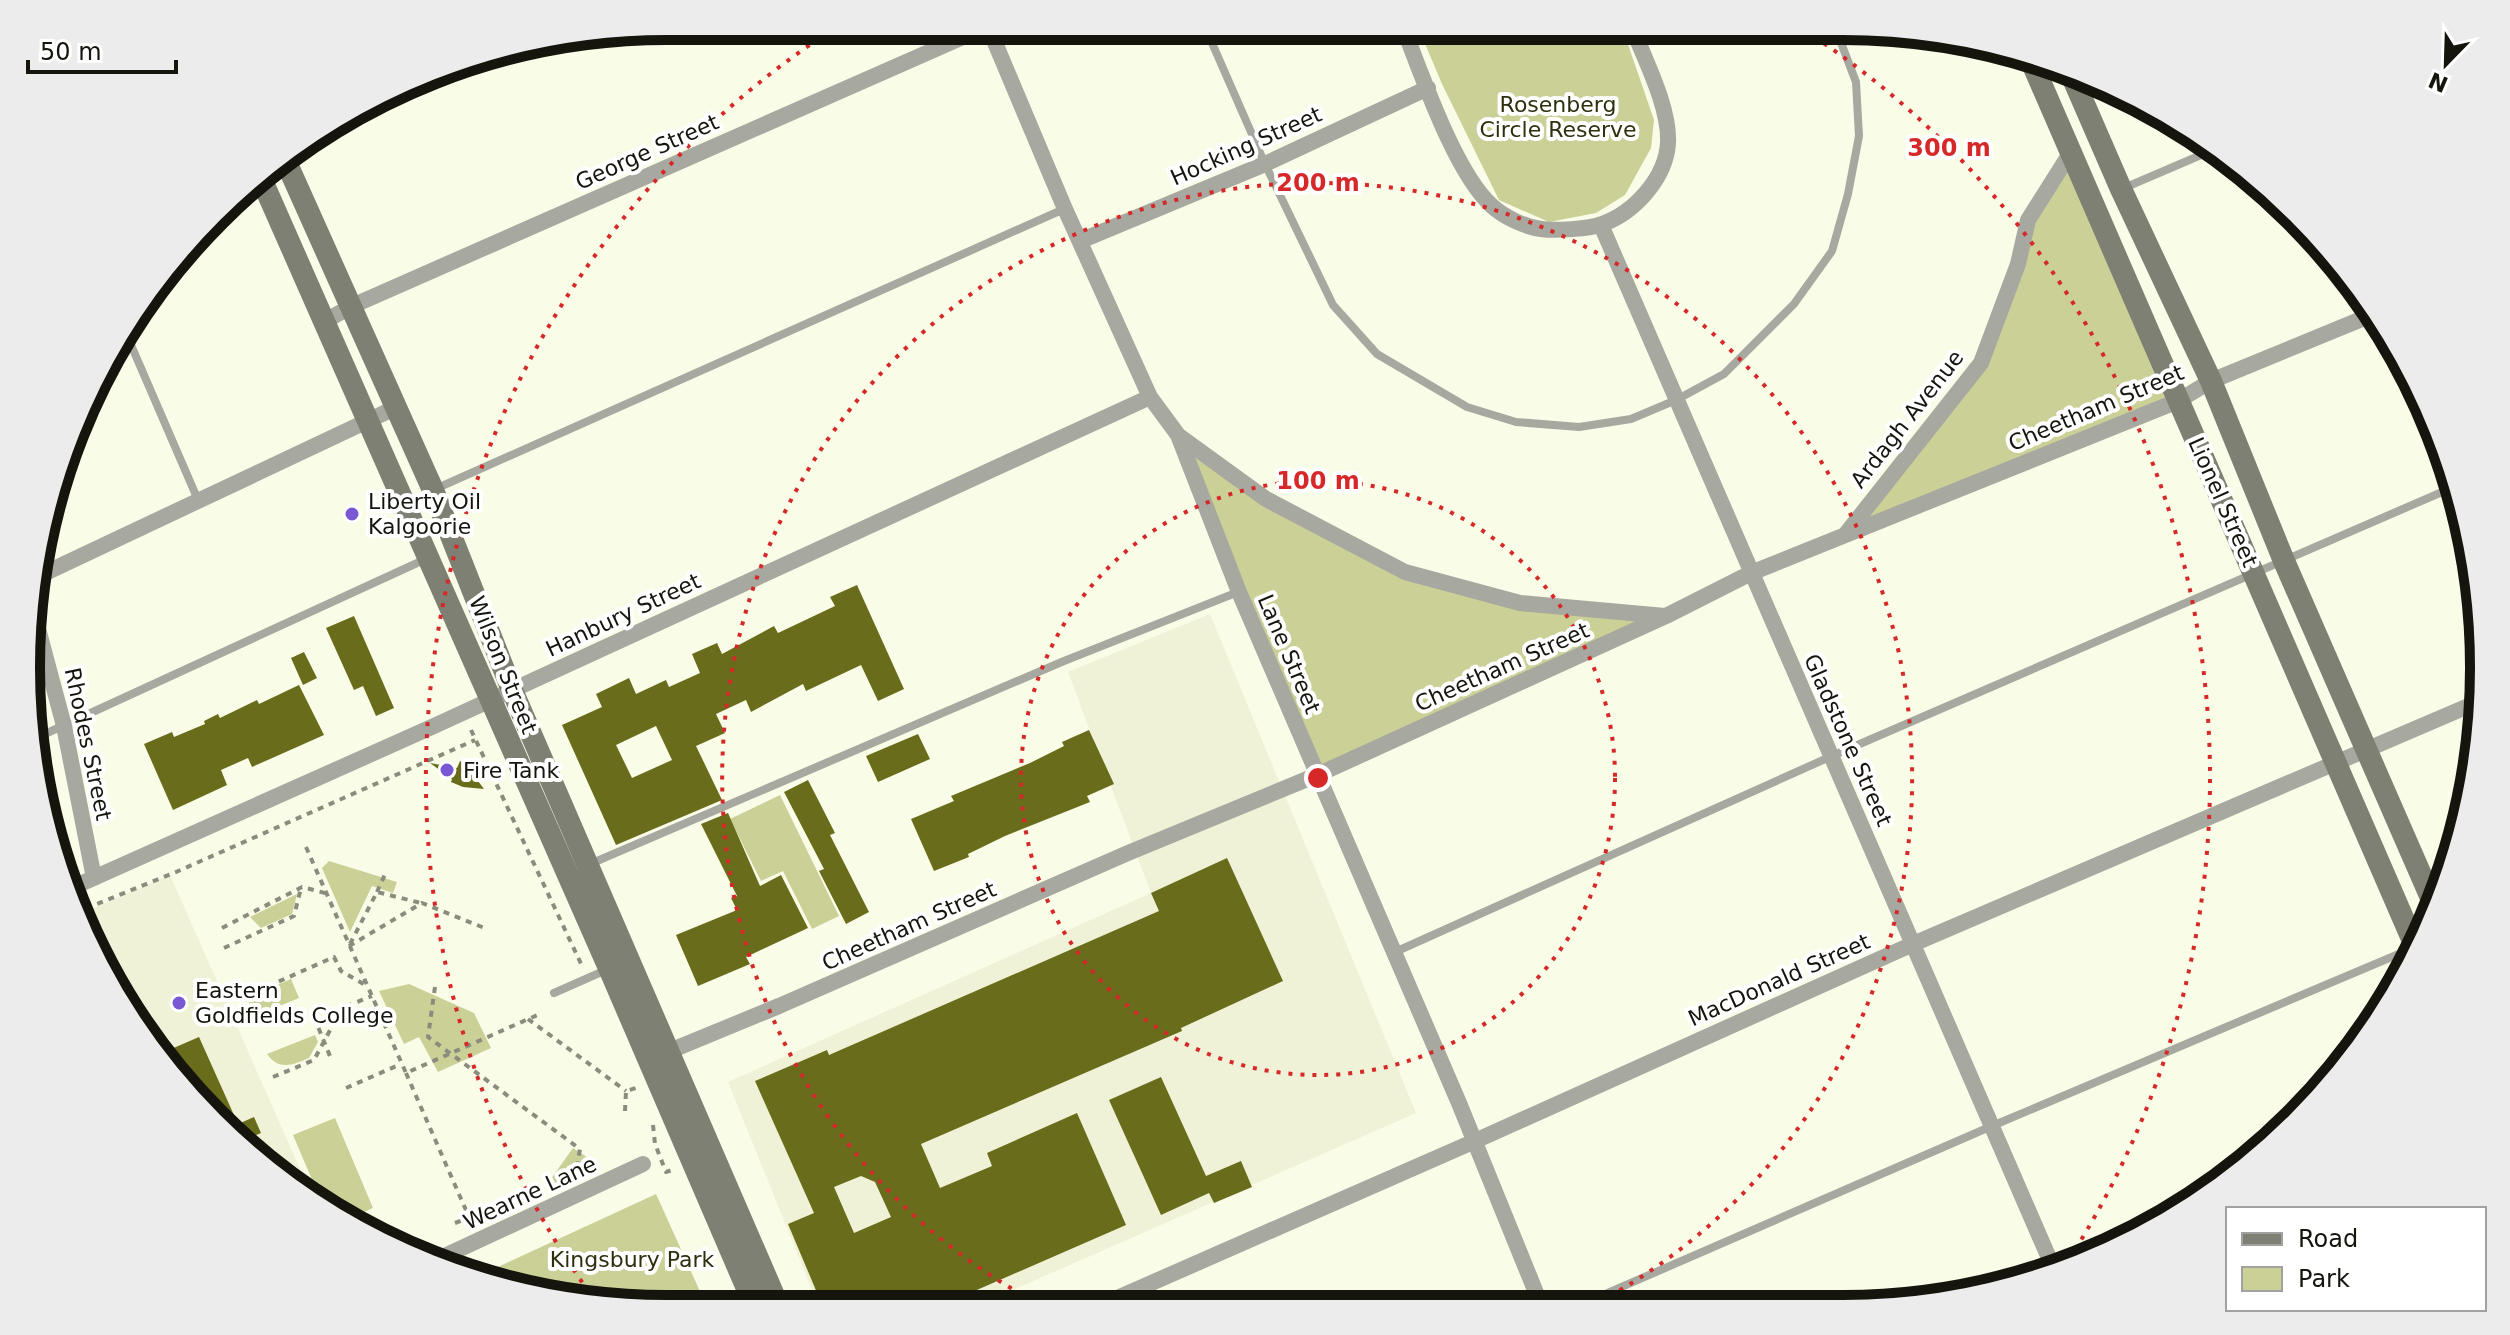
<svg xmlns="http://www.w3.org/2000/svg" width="2510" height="1335" viewBox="0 0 2510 1335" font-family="'DejaVu Sans',sans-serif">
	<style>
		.built { fill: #eff2d6 }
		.green { fill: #cbd097 }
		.building { fill: #696d1b; fill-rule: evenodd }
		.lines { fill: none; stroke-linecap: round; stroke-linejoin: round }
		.path { stroke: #8a8c7d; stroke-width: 4; stroke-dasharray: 6 6; stroke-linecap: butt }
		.lane { stroke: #a7a89f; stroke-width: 8 }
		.street { stroke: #a7a89f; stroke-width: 16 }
		.secondary { stroke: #7f8074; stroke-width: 22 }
		.ring { fill: none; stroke: #d62828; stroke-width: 4; stroke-dasharray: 4 8 }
		.poi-dot { fill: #7a58d3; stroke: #fff; stroke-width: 3 }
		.labels { text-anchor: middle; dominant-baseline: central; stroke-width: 8; stroke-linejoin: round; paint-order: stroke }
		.park-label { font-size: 22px; fill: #2e300d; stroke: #fff }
		.street-label { font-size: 22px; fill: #15150e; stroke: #fff }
		.poi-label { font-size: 22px; fill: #15150e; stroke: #fff; text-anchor: start }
		.rim { fill: none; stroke: #15150e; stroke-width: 10 }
		.centre { fill: #d62828; stroke: #fff; stroke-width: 4 }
		.ring-label { font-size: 24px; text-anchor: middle; font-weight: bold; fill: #d62828; stroke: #fff; stroke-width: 8; stroke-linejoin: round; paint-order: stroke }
	</style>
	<rect width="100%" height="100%" fill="#f9fce7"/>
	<path class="built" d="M 1210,614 L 1416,1113 L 974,1307 L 819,1307 L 728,1082 L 1151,893 L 1068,672 Z
		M 170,875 L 311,1194 L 186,1091 L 76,916 Z"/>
	<path class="green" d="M 1418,27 L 1622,27 L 1654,120 L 1651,148 L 1625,195 L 1596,213 L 1549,222 L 1499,200 L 1442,84 Z
		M 2071,152 L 2178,401 L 1845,535 L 1981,363 L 2028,220 Z
		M 1178,435 L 1266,499 L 1405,572 L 1520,603 L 1666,616 L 1317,775 Z
		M 780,795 L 839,916 L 812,929 L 783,871 L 761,881 L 730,819 Z
		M 329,861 L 397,882 L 393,893 L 372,886 L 350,932 L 322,868 Z
		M 297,894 L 292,914 L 261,928 L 250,917 Z
		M 291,979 L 299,998 L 255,1016 L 247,998 Z
		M 409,984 L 474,1013 L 491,1048 L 438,1072 L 419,1037 L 404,1044 L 379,991 Z
		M 315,1035 L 318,1042 L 309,1058 C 293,1065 279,1071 267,1054 Z
		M 335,1118 L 373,1208 L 344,1221 L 322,1203 L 293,1135 Z
		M 573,1148 L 590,1159 C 587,1178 576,1183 559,1190 L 548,1183 Z
		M 656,1194 L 707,1307 L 626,1308 L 501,1287 L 476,1277 Z"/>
	<path class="building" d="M 857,585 L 904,689 L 878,701 L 861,665 L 806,691 L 803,684 L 751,712 L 746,700 L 716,714 L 725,733 L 696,746 L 722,800 L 616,845 L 562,725 L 602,707 L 596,694 L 629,678 L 636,694 L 666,680 L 669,687 L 700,673 L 692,654 L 717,643 L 722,654 L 774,626 L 778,633 L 835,606 L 830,597 ZM 656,726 L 672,760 L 632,778 L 616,745 Z
		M 354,616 L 394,708 L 376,716 L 363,686 L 354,690 L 326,628 Z
		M 304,652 L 317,678 L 303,685 L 291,658 Z
		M 299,685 L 324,735 L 252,767 L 248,758 L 221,770 L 227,785 L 173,810 L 144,744 L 172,732 L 174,737 L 205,724 L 204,721 L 218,714 L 220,718 L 257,700 L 259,704 Z
		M 1089,730 L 1114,784 L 1087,796 L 1090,802 L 1005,836 L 968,854 L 969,857 L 934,871 L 911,819 L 954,801 L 951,796 L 1030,763 L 1064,746 L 1062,742 Z
		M 918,734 L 930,759 L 878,782 L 866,756 Z
		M 460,761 L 474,768 L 472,773 L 484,789 L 463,787 L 451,782 L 452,779 L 430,763 L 457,768 Z
		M 808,780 L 835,833 L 830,835 L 869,912 L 846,924 L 819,871 L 824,869 L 784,792 Z
		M 728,813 L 760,886 L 781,875 L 808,928 L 746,957 L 750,964 L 698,986 L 676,935 L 737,910 L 731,898 L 737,896 L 701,824 Z
		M 1227,858 L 1283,981 L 1181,1028 L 1182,1031 L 921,1144 L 940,1188 L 992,1166 L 987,1153 L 1077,1113 L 1126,1225 L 938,1307 L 878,1307 L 876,1301 L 861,1307 L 823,1307 L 788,1224 L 814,1213 L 755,1081 L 827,1050 L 829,1055 L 1159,911 L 1151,893 ZM 861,1176 L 875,1182 L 891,1217 L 854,1233 L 834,1187 Z
		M 199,1037 L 238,1124 L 254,1117 L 261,1133 L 245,1140 L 186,1091 L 162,1053 Z
		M 1161,1077 L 1206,1176 L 1241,1161 L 1252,1187 L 1214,1203 L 1209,1193 L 1161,1215 L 1109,1100 Z"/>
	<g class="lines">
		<path class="path" d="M 471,730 L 583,968
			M 306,847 L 406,1073 L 542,1013
			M 377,892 L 386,872
			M 75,913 L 176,872 L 475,740
			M 222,928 L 302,887 L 325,893
			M 350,944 L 377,892 L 421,903
			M 349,946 L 422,903 L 487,929
			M 224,948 L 294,916 L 301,888
			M 435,987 L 428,1037 L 580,1149 L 577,1167 L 554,1184
			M 246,996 L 334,957 L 341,971 L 367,986
			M 314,1017 L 332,1061
			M 528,1019 L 626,1091
			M 406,1073 L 469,1217
			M 273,1077 L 314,1060 L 342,1008 L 372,996
			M 346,1088 L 401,1064
			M 625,1111 L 626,1091 L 639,1087
			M 653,1125 L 655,1144 L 666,1172 L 675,1169
			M 455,1223 L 528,1196"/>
		<path class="lane" d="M 1205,27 L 1265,164 L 1333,305 L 1377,354 L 1467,407 L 1516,422 L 1579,427 L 1631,419 L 1676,400 L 1724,374 L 1794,304 L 1832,251 L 1848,194 L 1859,136 L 1856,82 L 1835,27
			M 2124,188 L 2215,149
			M 125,331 L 198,500
			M 433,490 L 1064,209
			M 34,739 L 428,558
			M 590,864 L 1064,661 L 1238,592
			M 1395,952 L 1832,756 L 2456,486
			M 554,993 L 606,970
			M 1580,1305 L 1992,1126 L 2413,948"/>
		<path class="street" d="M 988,26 L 1065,209 L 1150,397 L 1178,435 L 1239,592 L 1459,1103 L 1541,1305
			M 1403,27 C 1422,75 1455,173 1492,206 C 1504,217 1525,227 1541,229 C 1554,231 1590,229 1602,224 C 1634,213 1666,178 1668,143 C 1670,108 1645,60 1632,27
			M 1601,225 L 2055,1272
			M 1080,241 L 1265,164 L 1428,88
			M 325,321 L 352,306 L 988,26
			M 1179,436 L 1266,499 L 1405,572 L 1520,603 L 1665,616
			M 1845,535 L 1981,363 L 2018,264 L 2028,220 L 2071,152
			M 41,575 L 397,407
			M 36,621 L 64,726 L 94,878
			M 69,889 L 434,726 L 1150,397
			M 660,1055 L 779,1006 L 1128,853 L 1317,775 L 1666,616 L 1751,573 L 2178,401 L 2211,381 L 2374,314
			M 436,1260 L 643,1164
			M 1099,1306 L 1475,1141 L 1913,944 L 2480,701"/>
		<path class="secondary" d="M 2029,56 L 2416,948
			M 2071,74 L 2121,189 L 2211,381 L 2284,561 L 2435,907
			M 283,155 L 433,490 L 512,690 L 779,1307
			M 260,176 L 609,968 L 755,1307"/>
	</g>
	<g class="ring">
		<circle cx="1318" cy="778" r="297"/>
		<path d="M1043 1306A595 595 0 1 1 1597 1303"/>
		<path d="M596 1302A892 892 0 0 1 832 30M1804 30A892 892 0 0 1 2066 1264"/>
	</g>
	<g class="poi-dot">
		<circle cx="352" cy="514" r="8"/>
		<circle cx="447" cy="770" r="8"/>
		<circle cx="179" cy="1003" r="8"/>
	</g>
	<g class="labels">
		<g class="park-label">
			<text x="1558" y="104">Rosenberg<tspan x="1558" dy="25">Circle Reserve</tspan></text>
			<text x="632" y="1259">Kingsbury Park</text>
		</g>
		<g class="street-label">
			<text transform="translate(1246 146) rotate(-24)">Hocking Street</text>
			<text transform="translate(647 152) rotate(-24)">George Street</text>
			<text transform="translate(2096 408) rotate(-23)">Cheetham Street</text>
			<text transform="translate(1907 419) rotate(-52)">Ardagh Avenue</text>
			<text transform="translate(2223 502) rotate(66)">Lionel Street</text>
			<text transform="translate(623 615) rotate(-25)">Hanbury Street</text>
			<text transform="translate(1289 654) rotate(67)">Lane Street</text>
			<text transform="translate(503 665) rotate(68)">Wilson Street</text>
			<text transform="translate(1502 667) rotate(-24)">Cheetham Street</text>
			<text transform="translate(1848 740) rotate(66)">Gladstone Street</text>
			<text transform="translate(88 744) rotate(78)">Rhodes Street</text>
			<text transform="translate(909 926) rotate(-24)">Cheetham Street</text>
			<text transform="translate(1779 980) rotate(-24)">MacDonald Street</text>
			<text transform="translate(530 1193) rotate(-25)">Wearne Lane</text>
		</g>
		<g class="poi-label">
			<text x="368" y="501">Liberty Oil<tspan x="368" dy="25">Kalgoorie</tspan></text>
			<text x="463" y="770">Fire Tank</text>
			<text x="195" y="990">Eastern<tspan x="195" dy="25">Goldfields College</tspan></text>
		</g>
	</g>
	<path d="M0 0H2510V1335H0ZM667 40H1843A627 627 0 0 1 2470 667V668A627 627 0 0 1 1843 1295H667A627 627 0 0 1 40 668V667A627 627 0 0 1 667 40Z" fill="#ececec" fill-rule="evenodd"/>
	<path class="rim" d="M667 40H1843A627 627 0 0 1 2470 667V668A627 627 0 0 1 1843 1295H667A627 627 0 0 1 40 668V667A627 627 0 0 1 667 40Z"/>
	<circle cx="1318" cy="778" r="12" class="centre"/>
	<g class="ring-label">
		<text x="1949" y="156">300 m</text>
		<text x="1318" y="191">200 m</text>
		<text x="1318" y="489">100 m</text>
	</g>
	<rect x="2226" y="1207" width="260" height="104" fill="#ffffff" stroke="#a1a19f" stroke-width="2"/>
	<rect x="2242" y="1233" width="40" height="12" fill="#7f8074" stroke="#a1a19f" stroke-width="2"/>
	<text x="2298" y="1247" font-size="24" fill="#15150e">Road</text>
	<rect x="2242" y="1267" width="40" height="24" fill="#cbd097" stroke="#a1a19f" stroke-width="2"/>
	<text x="2298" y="1287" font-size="24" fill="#15150e">Park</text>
	<g transform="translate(2446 64) rotate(203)" stroke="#ffffff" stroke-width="6" paint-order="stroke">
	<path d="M0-6L14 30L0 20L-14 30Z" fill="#15150e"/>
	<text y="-12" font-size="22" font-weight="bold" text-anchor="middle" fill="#15150e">N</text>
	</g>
	<path d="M28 60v12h148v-12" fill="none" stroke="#15150e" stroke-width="4"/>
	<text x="40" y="60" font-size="24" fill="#15150e" stroke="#ffffff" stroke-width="6" paint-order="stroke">50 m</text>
</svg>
